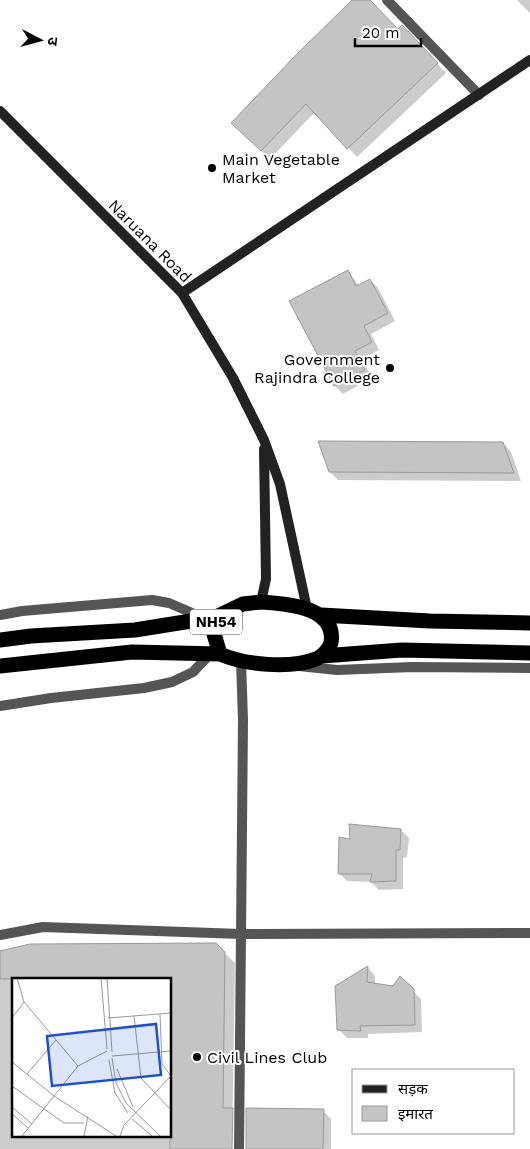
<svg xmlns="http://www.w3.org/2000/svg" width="530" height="1149" viewBox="0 0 530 1149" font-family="'Work Sans','Noto Sans Devanagari',sans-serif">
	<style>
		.shadow { fill: #0003; fill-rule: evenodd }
		.building { fill: #c4c4c4; stroke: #999 }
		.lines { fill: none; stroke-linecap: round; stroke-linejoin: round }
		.street { stroke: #555; stroke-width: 10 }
		.secondary { stroke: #222; stroke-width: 10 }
		.highway { stroke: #000; stroke-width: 15 }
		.poi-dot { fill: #000; stroke: #fff; stroke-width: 2 }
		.labels { text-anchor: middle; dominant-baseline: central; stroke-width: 4; stroke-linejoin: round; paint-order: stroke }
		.shield { fill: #fff; stroke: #4c4c4c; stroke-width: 1 }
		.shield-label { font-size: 15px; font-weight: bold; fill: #000 }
		.poi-label { font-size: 16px; fill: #000; stroke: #fff; text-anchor: start }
		.street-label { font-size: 16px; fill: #000; stroke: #fff }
		.inset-road { fill: none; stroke: #999; stroke-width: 1 }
		.view { fill: #1d4ed8; fill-opacity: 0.15; stroke: #1d4ed8; stroke-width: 2.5 }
		.inset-edge { fill: none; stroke: #000; stroke-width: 2.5 }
	</style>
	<rect width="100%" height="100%" fill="#fff"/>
	<path class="shadow" d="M 354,0 L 369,0 L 398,30 L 402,27 L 446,73 L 357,157 L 315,112 L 270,159 L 233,123 Z
		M 517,0 L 530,0 L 530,13 Z
		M 348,271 L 359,286 L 370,280 L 378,288 L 395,321 L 371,334 L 379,350 L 362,359 L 372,378 L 343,394 L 335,386 Z
		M 503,443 L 511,452 L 521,481 L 338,480 L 330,472 Z
		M 401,830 L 409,838 L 407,857 L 403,858 L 403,889 L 379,890 L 371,882 L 347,881 L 339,873 L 352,841 Z
		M 215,944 L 235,963 L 232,1149 L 0,1149 L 0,952 ZM 14,979 L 170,979 L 170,1135 L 14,1135 Z
		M 368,968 L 375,976 L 375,985 L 394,988 L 400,978 L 421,999 L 422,1032 L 368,1034 L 368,1038 L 347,1038 L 339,1030 Z
		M 323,1111 L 331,1119 L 331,1149 L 255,1149 Z"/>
	<path class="building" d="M 352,0 L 370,0 L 398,29 L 402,25 L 438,63 L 347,149 L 306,104 L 261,151 L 231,123 L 295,56 Z
		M 348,270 L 356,286 L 370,279 L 388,313 L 364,326 L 372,342 L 355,351 L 365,370 L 334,386 L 289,301 Z
		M 318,441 L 503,442 L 514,473 L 329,472 Z
		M 349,824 L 401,829 L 400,850 L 396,850 L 396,881 L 370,882 L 372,874 L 338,874 L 339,837 L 350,839 Z
		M 216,943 L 225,952 L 223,1108 L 233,1108 L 232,1149 L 170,1149 L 170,979 L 0,979 L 0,951 L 30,944 Z
		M 368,966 L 367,982 L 393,986 L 400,976 L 414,989 L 415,1025 L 360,1026 L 361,1031 L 337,1030 L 335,986 Z
		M 246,1108 L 324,1109 L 323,1149 L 246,1149 Z"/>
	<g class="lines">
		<path class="street" d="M 387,0 L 479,95
			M 0,615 L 22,611 L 152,600 L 169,603 L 206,619
			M 299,666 L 337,670 L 412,667 L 530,668
			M 0,706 L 51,698 L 144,688 L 172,682 L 193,672 L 210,654
			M 0,935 L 43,927 L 241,934 L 530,933
			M 239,1149 L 243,720 L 241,661"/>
		<path class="secondary" d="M 0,111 L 182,293 L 233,378 L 264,440 L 280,484 L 307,609
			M 182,293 L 530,60
			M 261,602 L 266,579 L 264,449"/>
		<path class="highway" d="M 261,602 C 286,604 337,606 331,643 C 329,649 322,657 316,659 C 290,669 245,665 220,654 L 214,634 L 216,617 L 243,604 Z
			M 321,615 L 430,621 L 530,623
			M 0,640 L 31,636 L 135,630 L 216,617
			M 322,656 L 402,650 L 530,653
			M 0,666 L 132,652 L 220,654"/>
	</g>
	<g class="poi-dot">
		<circle cx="212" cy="168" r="5"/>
		<circle cx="390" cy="368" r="5"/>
		<circle cx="197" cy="1057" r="5"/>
	</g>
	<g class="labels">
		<rect class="shield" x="190" y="609.5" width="52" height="25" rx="4"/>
		<g class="shield-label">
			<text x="216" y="622">NH54</text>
		</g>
		<g class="poi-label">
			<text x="222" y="159">Main Vegetable<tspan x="222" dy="18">Market</tspan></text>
			<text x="380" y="359" text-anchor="end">Government<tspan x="380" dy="18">Rajindra College</tspan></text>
			<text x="207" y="1057">Civil Lines Club</text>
		</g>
		<g class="street-label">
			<text transform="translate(150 241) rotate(45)">Naruana Road</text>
		</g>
	</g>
	<g transform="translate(12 978)">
		<rect width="159" height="159" fill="#fff"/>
		<path class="inset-road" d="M 5,0 L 12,24 L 66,88M 89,0 L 95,71M 95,0 L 100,74M 148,36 L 150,86 L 159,98M 122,38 L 129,100 L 159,132M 0,40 L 12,24M 96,40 L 159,35M 100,78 L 159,73M 100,80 L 104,105 L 114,125 L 148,158M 97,82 L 103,115 L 116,135M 0,84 L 42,118 L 66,88 L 95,73M 105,91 L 121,129M 15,96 L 44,62M 0,108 L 52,145 L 72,145M 0,129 L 20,146M 0,136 L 16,150M 120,141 L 140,158M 10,158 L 42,118 L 104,158M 72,158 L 76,138M 108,158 L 112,147 L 159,98"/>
		<path class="view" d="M 144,46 L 149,97 L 40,108 L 35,58 Z"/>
		<rect width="159" height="159" class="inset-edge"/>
	</g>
	<rect x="352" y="1069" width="162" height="65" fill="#ffffff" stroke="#999999"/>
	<rect x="362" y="1085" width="25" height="8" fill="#222222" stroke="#999999"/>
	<text x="398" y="1094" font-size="15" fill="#000000">सड़क</text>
	<rect x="362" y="1106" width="25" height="15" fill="#c4c4c4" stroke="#999999"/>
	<text x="398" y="1119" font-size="15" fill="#000000">इमारत</text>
	<g transform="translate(40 40) rotate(96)" stroke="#ffffff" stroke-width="4" paint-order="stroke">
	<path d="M0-4L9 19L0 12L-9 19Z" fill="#000000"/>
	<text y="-8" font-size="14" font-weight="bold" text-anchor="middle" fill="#000000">उ</text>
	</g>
	<path d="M355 38v8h66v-8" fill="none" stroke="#000000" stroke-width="2.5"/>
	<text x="362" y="38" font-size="15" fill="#000000" stroke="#ffffff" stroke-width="4" paint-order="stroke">20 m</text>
</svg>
